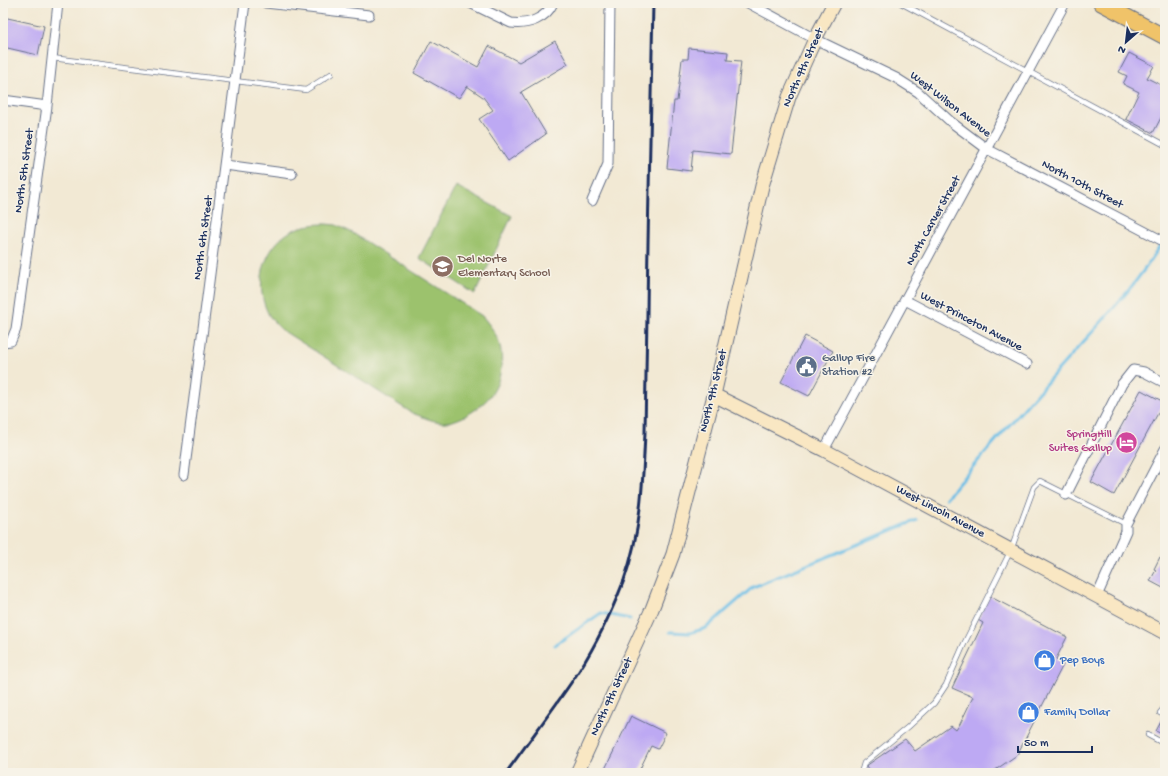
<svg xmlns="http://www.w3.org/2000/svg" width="1168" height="776" viewBox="0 0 1168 776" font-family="'Gochi Hand',sans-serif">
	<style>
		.green { fill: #9cc26d; stroke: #5c7866 }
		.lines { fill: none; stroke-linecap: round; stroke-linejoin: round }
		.stream { stroke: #69bee6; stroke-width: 3 }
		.building { fill: #bda9f3 }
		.lane-casing { stroke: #667087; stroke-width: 6 }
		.street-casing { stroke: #667087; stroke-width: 11 }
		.secondary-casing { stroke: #667087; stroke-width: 15 }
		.primary-casing { stroke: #667087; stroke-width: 17 }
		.lane { stroke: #fff; stroke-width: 4.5 }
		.street { stroke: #fff; stroke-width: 9 }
		.secondary { stroke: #f9e7c3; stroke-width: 13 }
		.primary { stroke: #f0c369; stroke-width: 15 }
		.rail { stroke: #1b2f5e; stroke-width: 3 }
		.labels { text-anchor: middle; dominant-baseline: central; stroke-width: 3; stroke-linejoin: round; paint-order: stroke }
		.street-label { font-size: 12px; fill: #1b2f5e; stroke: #f7f3e8 }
		.education-label { font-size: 12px; fill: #785e54; stroke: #f7f3e8; text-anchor: start }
		.service-label { font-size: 12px; fill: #4e5e75; stroke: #f7f3e8; text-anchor: start }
		.hotel-label { font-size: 12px; fill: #b23c85; stroke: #f7f3e8; text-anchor: end }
		.shop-label { font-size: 12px; fill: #366cbe; stroke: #f7f3e8; text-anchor: start }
	</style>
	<rect width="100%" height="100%" fill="#f7f3e8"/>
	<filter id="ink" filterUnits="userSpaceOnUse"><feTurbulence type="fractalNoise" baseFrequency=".025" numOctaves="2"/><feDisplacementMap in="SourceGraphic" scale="8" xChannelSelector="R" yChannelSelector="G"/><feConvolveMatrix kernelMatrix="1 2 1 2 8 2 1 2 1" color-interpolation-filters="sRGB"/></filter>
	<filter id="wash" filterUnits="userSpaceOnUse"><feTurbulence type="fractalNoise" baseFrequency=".012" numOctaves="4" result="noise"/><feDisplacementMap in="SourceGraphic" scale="16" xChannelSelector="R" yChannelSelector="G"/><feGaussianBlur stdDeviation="0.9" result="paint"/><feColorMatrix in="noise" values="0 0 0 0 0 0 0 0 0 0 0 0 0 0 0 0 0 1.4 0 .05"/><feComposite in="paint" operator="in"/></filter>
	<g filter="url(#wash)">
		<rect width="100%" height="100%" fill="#f2e9d4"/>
		<path class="green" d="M 456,186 L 512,216 L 475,294 L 419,258 Z
			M 325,224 L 336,225 L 351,232 L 482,316 C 491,326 499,337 501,351 C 503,363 500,382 493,392 C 484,406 463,420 447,422 C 435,423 423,417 412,413 L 282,330 C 276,324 270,319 267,311 C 253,281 266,240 298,228 C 307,225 316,224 325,224 Z"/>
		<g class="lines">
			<path class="stream" d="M 946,498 C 985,452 1025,407 1065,362 C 1101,322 1139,284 1165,237
				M 670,632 L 690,633 L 706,628 L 753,587 L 917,520
				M 555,645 L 601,613 L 630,619"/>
		</g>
		<g id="blocks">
			<path class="building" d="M 3,17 L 44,26 L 38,55 L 3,47 Z
				M 431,41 L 478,67 L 489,46 L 519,62 L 555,41 L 568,64 L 521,92 L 546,134 L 508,161 L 479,119 L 493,110 L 483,97 L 467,86 L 459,98 L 414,73 Z
				M 689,48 L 728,52 L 727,60 L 741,61 L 731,154 L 693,150 L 691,171 L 667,168 L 674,101 L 677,101 L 682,59 L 688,59 Z
				M 1129,53 L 1154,66 L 1147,78 L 1165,87 L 1165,110 L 1153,133 L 1126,119 L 1139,92 L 1123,84 L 1127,76 L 1119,72 Z
				M 805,336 L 833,351 L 809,396 L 781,382 Z
				M 1141,390 L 1164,402 L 1114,495 L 1091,482 Z
				M 1160,557 L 1165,560 L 1165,589 L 1150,581 L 1156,570 L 1154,569 Z
				M 989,596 L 1067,637 L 1056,659 L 1064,663 L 1017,755 L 991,773 L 871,773 L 866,766 L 905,739 L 915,751 L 951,726 L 956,730 L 960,724 L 973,697 L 952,688 L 983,623 L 978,620 Z
				M 1165,714 L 1165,736 L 1156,731 Z
				M 631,716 L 666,733 L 658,749 L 651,746 L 638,773 L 603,773 Z"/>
		</g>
	</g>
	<g filter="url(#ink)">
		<use href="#blocks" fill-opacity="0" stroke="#667087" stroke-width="1"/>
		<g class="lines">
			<defs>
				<path id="lane" d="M 901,3 L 1165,145
					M 52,58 L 306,90 L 331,74
					M 1160,713 L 1165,707
					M 1148,735 L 1165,744
					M 861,773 L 864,763 L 908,727 L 934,703 L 946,685 L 964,644 L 1011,550 L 1034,487 L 1040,481 L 1126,524"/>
				<path id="street" d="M 266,3 L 369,15
					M 470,3 L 511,23 C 528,25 546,19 553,3
					M 748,3 L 815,39 L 896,78 L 918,92 L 951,122 L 987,149 L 1165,242
					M 3,100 L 47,106
					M 225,165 L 292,174
					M 592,201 L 608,164 L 610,3
					M 905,300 L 1027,364
					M 3,342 L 11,341 L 16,329 L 47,106 L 58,3
					M 824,450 L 1065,3
					M 184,475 L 245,3
					M 1066,495 L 1122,384 L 1133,370 L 1144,372 L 1165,383
					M 1097,596 L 1126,531 L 1126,524 L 1165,449"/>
				<path id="secondary" d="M 714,395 L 824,450 L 1165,633
					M 577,773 L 652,609 L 673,554 L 714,395 L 762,186 L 789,97 L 815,39 L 834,3"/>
				<path id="primary" d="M 1101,3 L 1165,37"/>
			</defs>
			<use href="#lane" class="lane-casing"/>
			<use href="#street" class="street-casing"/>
			<use href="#secondary" class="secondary-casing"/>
			<use href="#primary" class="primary-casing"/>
			<use href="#lane" class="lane"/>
			<use href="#street" class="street"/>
			<use href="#secondary" class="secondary"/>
			<use href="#primary" class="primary"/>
			<path class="rail" d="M 506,773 C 530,739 556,706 579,671 C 597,643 612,611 624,580 C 641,533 643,482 645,432 C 646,393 646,354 647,315 C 648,211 651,107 653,3"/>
		</g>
	</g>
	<defs>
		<symbol id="school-disc" viewBox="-11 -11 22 22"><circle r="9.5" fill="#8d6e63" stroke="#f7f3e8"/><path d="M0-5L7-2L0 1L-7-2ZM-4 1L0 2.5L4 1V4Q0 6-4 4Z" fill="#fff"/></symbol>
		<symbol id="civic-disc" viewBox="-11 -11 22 22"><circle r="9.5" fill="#5c6f8a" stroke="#f7f3e8"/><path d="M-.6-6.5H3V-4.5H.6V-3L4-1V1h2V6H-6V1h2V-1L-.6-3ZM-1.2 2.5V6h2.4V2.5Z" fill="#fff"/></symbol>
		<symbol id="hotel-disc" viewBox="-11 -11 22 22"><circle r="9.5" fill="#d1479c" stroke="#f7f3e8"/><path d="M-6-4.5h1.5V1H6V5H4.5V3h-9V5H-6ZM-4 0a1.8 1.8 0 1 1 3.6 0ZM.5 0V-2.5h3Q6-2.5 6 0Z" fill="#fff"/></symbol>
		<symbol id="shop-disc" viewBox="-11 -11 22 22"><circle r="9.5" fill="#3f7fe0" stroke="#f7f3e8"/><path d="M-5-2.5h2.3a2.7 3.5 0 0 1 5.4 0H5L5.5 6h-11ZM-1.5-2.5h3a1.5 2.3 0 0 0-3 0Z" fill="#fff"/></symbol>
	</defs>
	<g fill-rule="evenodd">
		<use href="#school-disc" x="430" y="254" width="25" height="25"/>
		<use href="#civic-disc" x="794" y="354" width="25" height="25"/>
		<use href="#hotel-disc" x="1114" y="430" width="25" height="25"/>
		<use href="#shop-disc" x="1032" y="648" width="25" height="25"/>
		<use href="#shop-disc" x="1016" y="700" width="25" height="25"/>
	</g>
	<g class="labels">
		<g class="street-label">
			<text transform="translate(804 68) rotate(-66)">North 9th Street</text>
			<text transform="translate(950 105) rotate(38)">West Wilson Avenue</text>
			<text transform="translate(25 171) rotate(-82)">North 5th Street</text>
			<text transform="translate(1082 185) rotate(28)">North 10th Street</text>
			<text transform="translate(934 221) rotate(-61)">North Carver Street</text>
			<text transform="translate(204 238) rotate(-82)">North 6th Street</text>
			<text transform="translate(971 322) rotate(28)">West Princeton Avenue</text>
			<text transform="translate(714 391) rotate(-76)">North 9th Street</text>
			<text transform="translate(940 512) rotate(28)">West Lincoln Avenue</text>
			<text transform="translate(612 697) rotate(-65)">North 9th Street</text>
		</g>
		<g class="education-label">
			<text x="458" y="260">Del Norte<tspan x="458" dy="14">Elementary School</tspan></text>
		</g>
		<g class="service-label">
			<text x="822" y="359">Gallup Fire<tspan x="822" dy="14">Station #2</tspan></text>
		</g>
		<g class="hotel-label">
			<text x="1112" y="435">SpringHill<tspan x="1112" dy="14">Suites Gallup</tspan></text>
		</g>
		<g class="shop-label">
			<text x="1060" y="661">Pep Boys</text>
			<text x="1044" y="713">Family Dollar</text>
		</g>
	</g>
	<rect width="1168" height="776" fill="none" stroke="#f7f3e8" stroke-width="16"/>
	<g transform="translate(1126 42) rotate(208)" stroke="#f7f3e8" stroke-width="3" paint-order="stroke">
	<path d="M0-3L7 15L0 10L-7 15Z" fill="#1b2f5e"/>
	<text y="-6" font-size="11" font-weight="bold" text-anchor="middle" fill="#1b2f5e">N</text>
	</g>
	<path d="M1018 746v6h74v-6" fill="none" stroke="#1b2f5e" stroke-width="2"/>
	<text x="1024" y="746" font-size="12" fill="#1b2f5e" stroke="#f7f3e8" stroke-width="3" paint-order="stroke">50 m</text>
</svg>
